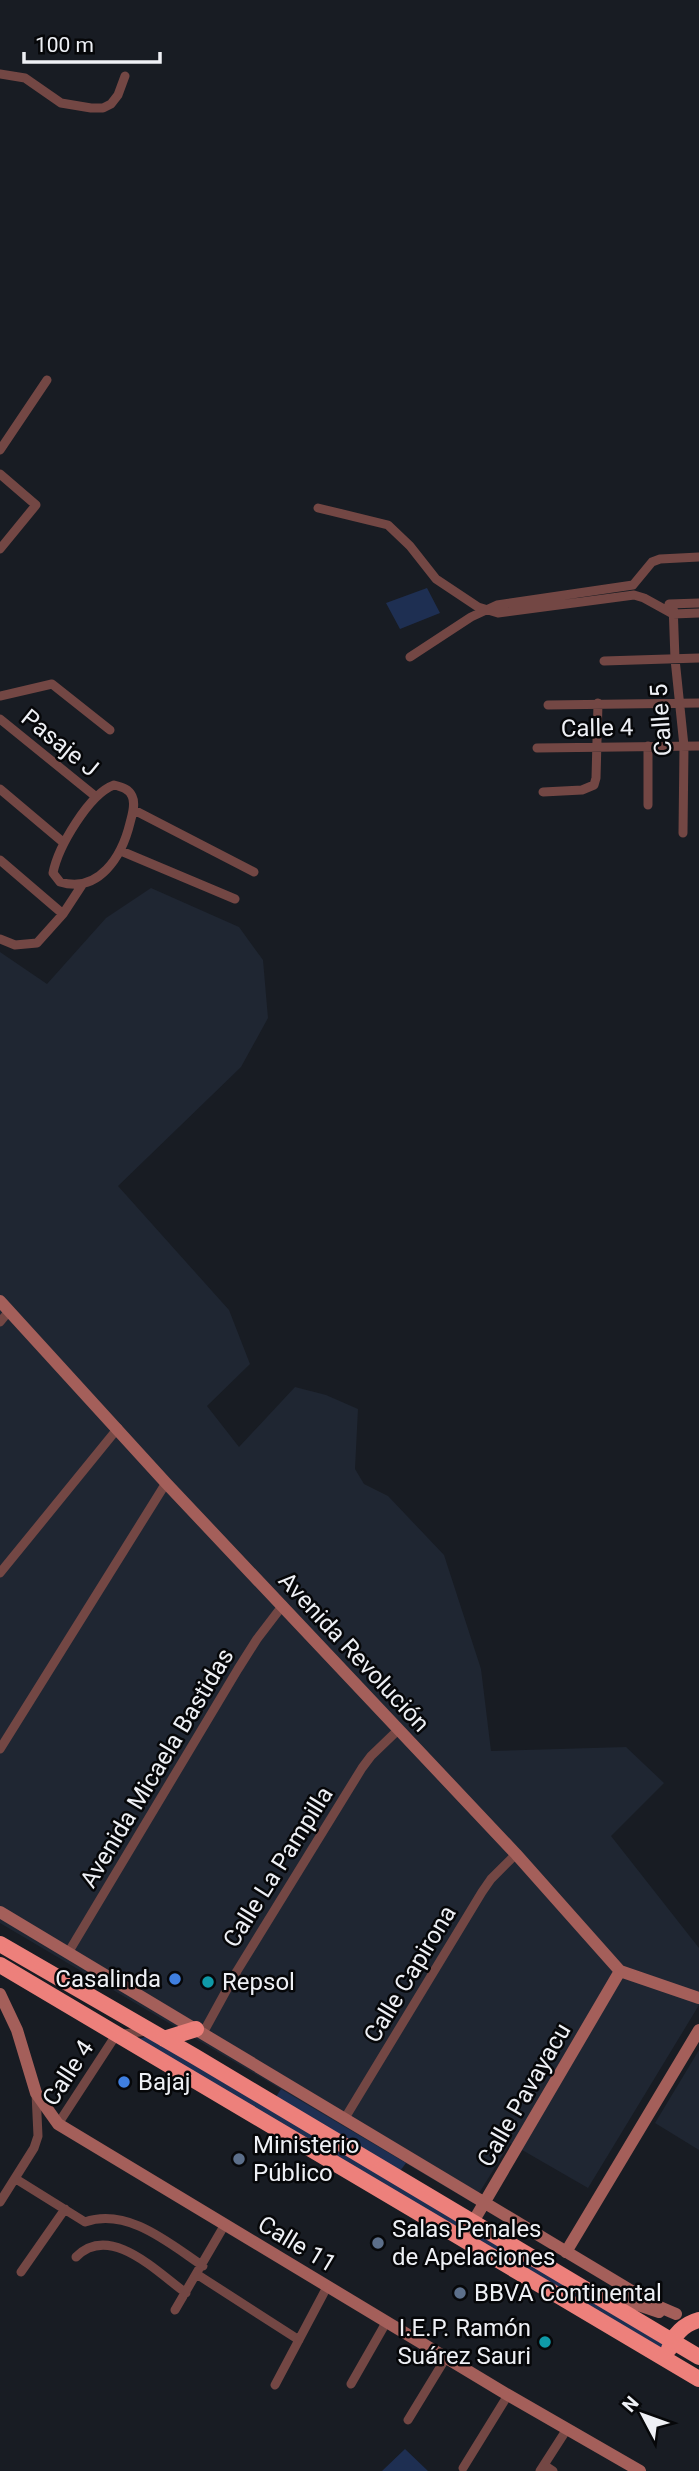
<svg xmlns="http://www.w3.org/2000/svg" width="699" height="2471" viewBox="0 0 699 2471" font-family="Roboto,sans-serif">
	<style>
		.built { fill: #1f2632 }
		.green { fill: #1e2f52 }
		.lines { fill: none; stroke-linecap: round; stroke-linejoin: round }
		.street { stroke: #734744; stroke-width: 9 }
		.secondary { stroke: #a45f5a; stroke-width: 12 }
		.highway { stroke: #ed807b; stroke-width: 16 }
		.shop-dot { fill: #3f7fe0; stroke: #060709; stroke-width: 2.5 }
		.culture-dot { fill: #0f9aa8; stroke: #060709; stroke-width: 2.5 }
		.service-dot { fill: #5c6f8a; stroke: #060709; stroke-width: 2.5 }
		.labels { text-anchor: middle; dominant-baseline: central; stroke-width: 5; stroke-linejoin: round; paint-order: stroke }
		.street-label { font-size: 24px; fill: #eef0f5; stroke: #060709 }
		.poi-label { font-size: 24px; fill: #eef0f5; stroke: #060709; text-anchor: start }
	</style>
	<rect width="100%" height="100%" fill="#181c23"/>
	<path class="built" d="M 151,888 L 239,927 L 263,960 L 268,1018 L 241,1067 L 118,1186 L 229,1310 L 250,1364 L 207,1406 L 239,1447 L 295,1387 L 326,1395 L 358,1409 L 355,1469 L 364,1484 L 388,1496 L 444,1555 L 481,1669 L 491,1751 L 626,1747 L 664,1783 L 611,1836 L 699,1948 L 699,2005 L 588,2188 L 510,2143 L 473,2203 L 0,1923 L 0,952 L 47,984 L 106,918 Z
		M 699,2050 L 699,2150 L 655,2123 Z"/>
	<path class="green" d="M 427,588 L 440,613 L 400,629 L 386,603 Z
		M 148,2036 L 458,2219 L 457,2226 L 453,2227 L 136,2040 Z
		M 281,2089 L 406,2163 L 400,2171 L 276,2097 Z
		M 481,2236 L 662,2341 L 662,2351 L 478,2240 Z
		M 405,2449 L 428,2471 L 382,2471 Z"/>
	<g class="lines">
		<path class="street" d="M 0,74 L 25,78 L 61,103 L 91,108 L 103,108 L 111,104 L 118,95 L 125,76
			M 0,450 L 47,380
			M 0,474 L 36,505 L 0,549
			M 318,508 L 388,525 L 410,546 L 436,579 L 478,607 L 498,613 L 634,595 L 644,598 L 673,614 L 699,613
			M 633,585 L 652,562 L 660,559 L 699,557
			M 669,604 L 699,603
			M 673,604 L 675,659 L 684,746 L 683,833
			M 410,657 L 471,617 L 497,605 L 633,585
			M 604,661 L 699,658
			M 0,696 L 52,684 L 110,730
			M 548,705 L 699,703
			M 0,719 L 95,796
			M 537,748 L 699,746
			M 114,785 C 122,787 129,789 132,796 C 136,804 132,815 130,823 C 122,856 99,894 60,882 L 53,873 C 58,847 89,794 114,785 Z
			M 0,789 L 64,843
			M 543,792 L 582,790 L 594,785 L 596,778 L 598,703
			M 648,805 L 648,746
			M 134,810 L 254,872
			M 121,851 L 235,899
			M 0,860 L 63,914
			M 0,939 L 15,945 L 37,943 L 63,914 L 82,885
			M 0,1322 L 9,1311
			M 0,1573 L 118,1428
			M 0,1749 L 166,1483
			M 68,1953 L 238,1669 L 257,1639 L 283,1605
			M 203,2033 L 237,1971 L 362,1768 L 371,1756 L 398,1730
			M 345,2118 L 482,1892 L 491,1879 L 516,1854
			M 58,2124 L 116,2035 L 147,2031
			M 16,2179 L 85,2222 C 128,2207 170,2244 203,2266
			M 0,2202 L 34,2148 L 38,2136 L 36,2093
			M 76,2257 C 110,2222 158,2273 186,2293
			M 21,2272 L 65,2209
			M 198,2275 L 299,2340
			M 175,2310 L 224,2226
			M 351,2384 L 387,2321
			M 275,2385 L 327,2287
			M 408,2420 L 447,2356
			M 544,2465 L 553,2471
			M 463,2468 L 508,2395
			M 540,2471 L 567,2429"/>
		<path class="secondary" d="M 0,1301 L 166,1483 L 516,1854 L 620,1971 L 699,1998
			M 0,1912 L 655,2305 L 676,2314
			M 0,1994 L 17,2030 L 36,2093 L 58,2124 L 508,2395 L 640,2471
			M 463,2239 L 620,1971
			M 566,2252 L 699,2030
			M 600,2292 L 659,2312"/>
		<path class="highway" d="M 0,1944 L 194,2056 L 699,2357
			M 0,1965 L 699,2379
			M 164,2039 L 196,2029
			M 669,2349 C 673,2335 684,2324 699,2320"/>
	</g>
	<g class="shop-dot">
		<circle cx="175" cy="1979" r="7"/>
		<circle cx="124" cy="2082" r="7"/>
	</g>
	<g class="culture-dot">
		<circle cx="208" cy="1982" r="7"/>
		<circle cx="545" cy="2342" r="7"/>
	</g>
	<g class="service-dot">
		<circle cx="239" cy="2159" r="7"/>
		<circle cx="378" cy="2243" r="7"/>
		<circle cx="460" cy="2293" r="7"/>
	</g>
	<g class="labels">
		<g class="street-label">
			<text transform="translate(661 720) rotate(-94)">Calle 5</text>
			<text transform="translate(597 728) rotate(-1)">Calle 4</text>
			<text transform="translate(60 743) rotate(39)">Pasaje J</text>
			<text transform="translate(354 1652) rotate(47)">Avenida Revolución</text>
			<text transform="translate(157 1768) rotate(-59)">Avenida Micaela Bastidas</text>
			<text transform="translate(278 1867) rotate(-58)">Calle La Pampilla</text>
			<text transform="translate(410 1974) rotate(-59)">Calle Capirona</text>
			<text transform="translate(68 2073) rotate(-57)">Calle 4</text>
			<text transform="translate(524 2095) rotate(-60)">Calle Pavayacu</text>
			<text transform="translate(297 2244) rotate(31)">Calle 11</text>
		</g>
		<g class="poi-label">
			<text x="161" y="1979" text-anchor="end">Casalinda</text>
			<text x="222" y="1982">Repsol</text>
			<text x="138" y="2082">Bajaj</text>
			<text x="253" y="2145">Ministerio<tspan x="253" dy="28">Público</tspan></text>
			<text x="392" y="2229">Salas Penales<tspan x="392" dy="28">de Apelaciones</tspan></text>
			<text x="474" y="2293">BBVA Continental</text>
			<text x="531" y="2328" text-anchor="end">I.E.P. Ramón<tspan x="531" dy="28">Suárez Sauri</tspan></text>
		</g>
	</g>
	<g transform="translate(643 2415) rotate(311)" stroke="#060709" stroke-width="5" paint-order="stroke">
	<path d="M0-5L12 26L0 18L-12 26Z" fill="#eef0f5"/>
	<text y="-10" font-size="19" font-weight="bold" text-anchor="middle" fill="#eef0f5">N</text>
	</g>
	<path d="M24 52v10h136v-10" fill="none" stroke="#eef0f5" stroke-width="3.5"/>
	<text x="35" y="52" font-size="21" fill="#eef0f5" stroke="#060709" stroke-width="5" paint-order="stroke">100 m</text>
</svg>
